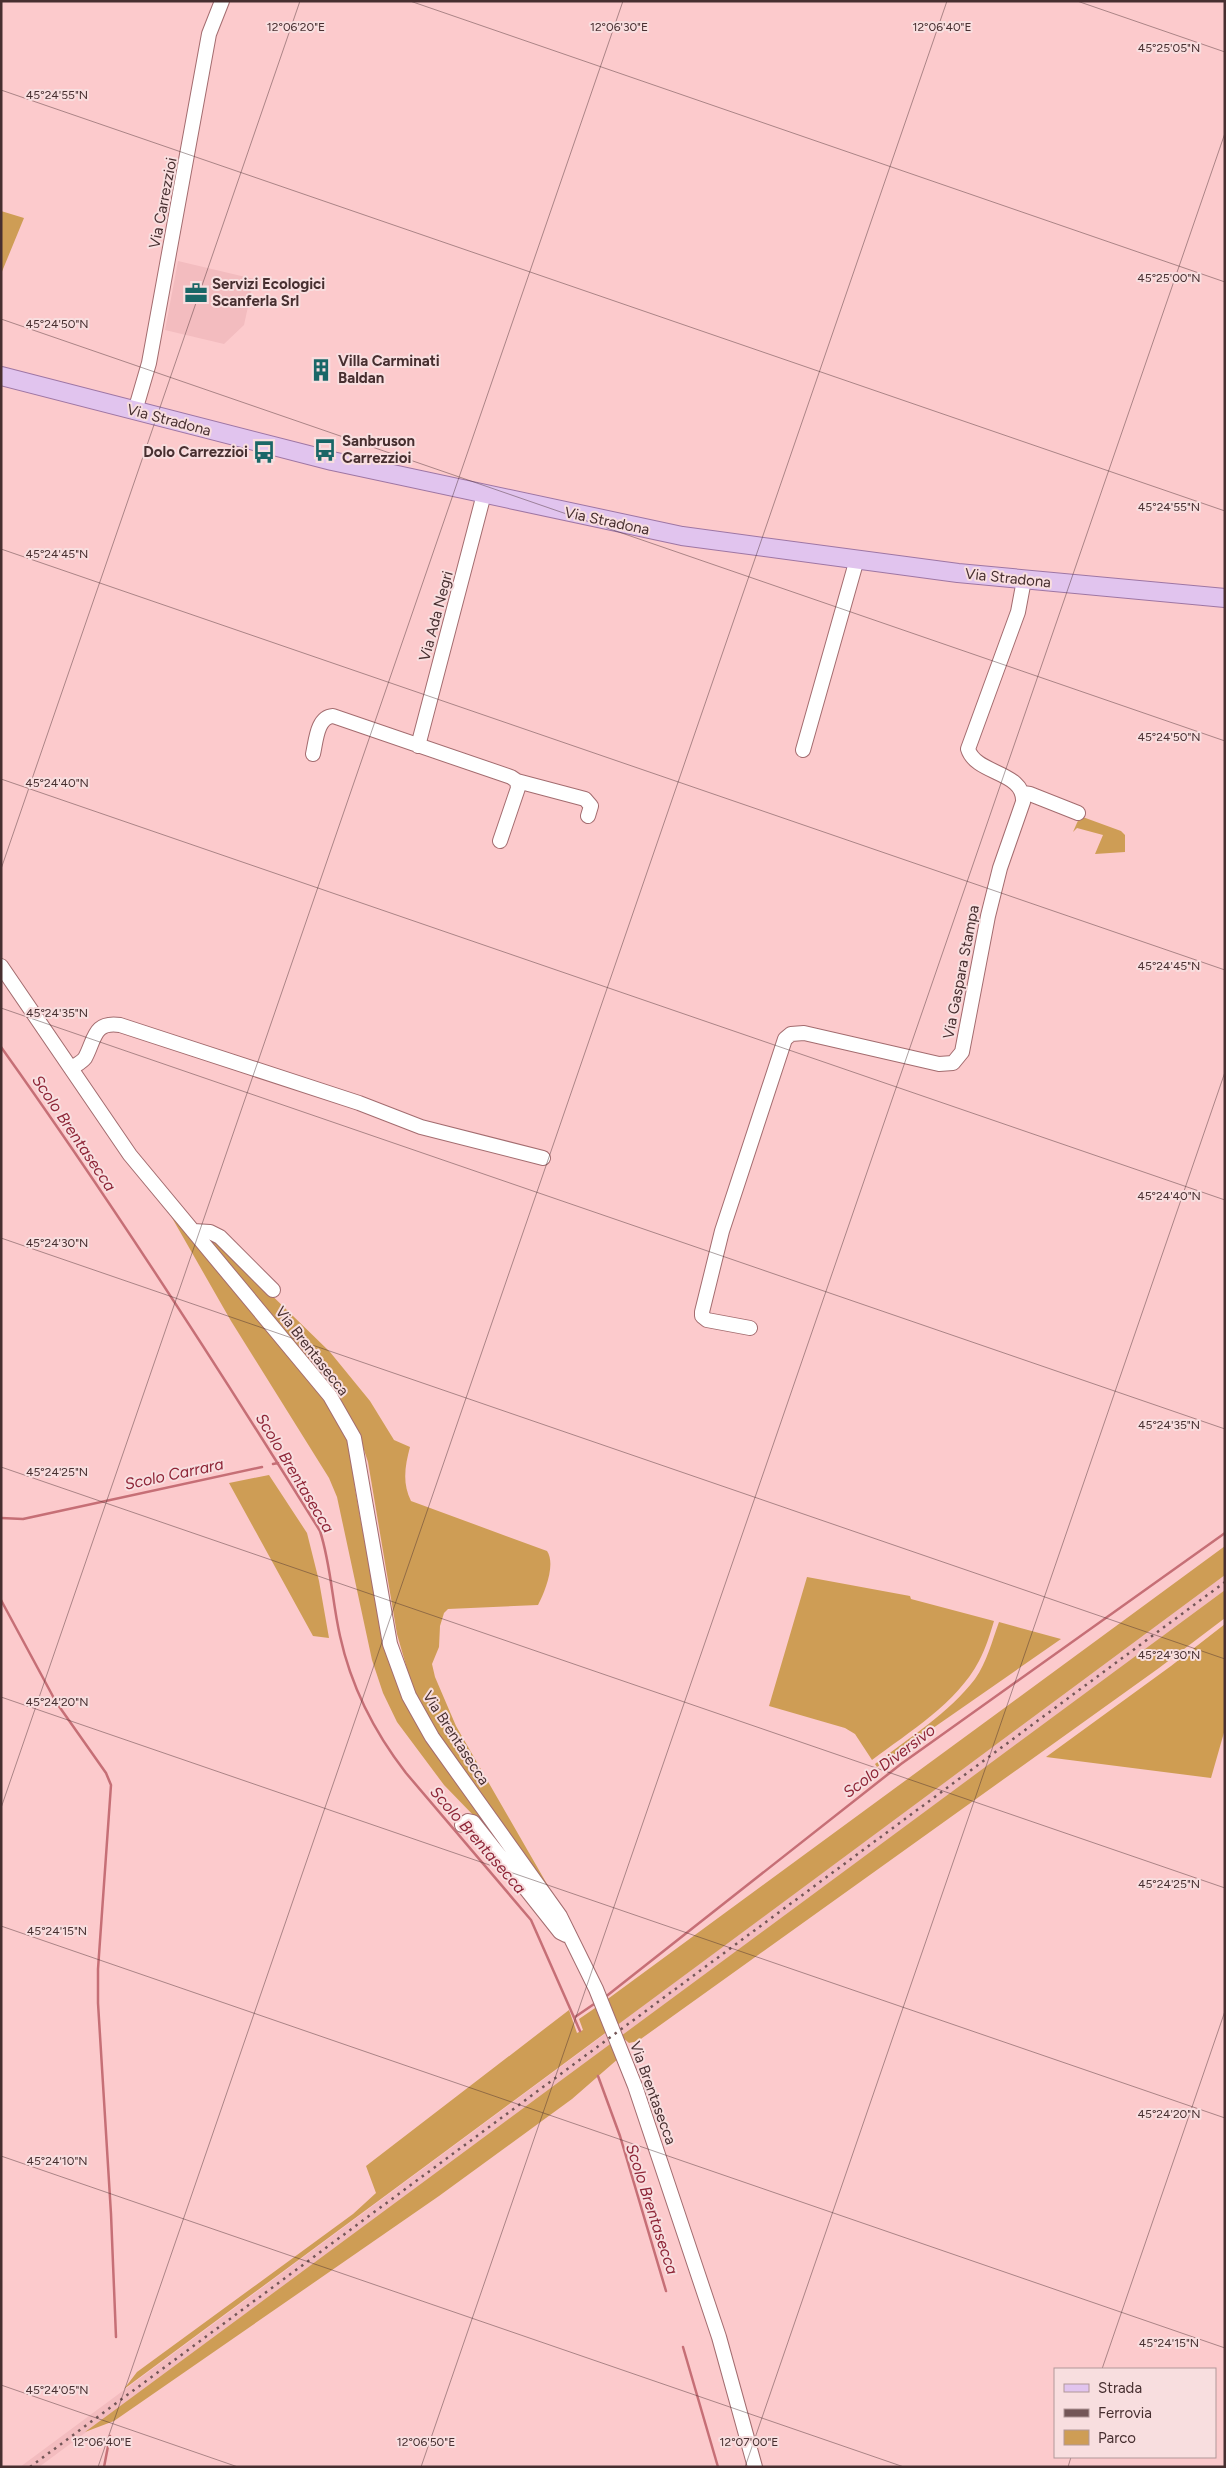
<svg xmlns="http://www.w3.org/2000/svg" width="1226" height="2468" viewBox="0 0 1226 2468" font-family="Figtree,sans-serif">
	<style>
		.built { fill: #f3bcbf }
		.green { fill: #ce9d55 }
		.forest { fill: #cf9d52 }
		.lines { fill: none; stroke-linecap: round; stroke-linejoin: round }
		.stream { stroke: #c66f76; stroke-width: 2.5 }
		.minor-casing { stroke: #a36c6f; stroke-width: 16 }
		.major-casing { stroke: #9e76a4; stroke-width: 20 }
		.minor { stroke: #fff; stroke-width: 14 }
		.major { stroke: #e1c4ee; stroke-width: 18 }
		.rail { stroke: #745657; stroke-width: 2.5; stroke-dasharray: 2.5 5; stroke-linecap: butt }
		.ticks { fill: none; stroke: #472f30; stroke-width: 1; stroke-opacity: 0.45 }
		.labels { text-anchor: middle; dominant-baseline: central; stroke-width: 4; stroke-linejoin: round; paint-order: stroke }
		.street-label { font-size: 15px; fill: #472f30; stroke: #f8dedf }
		.poi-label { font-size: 15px; font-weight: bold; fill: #472f30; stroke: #f8dedf; text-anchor: start }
		.water-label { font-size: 16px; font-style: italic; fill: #8e2537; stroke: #f8dedf }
		.ticks-label { font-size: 12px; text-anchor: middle; fill: #472f30; stroke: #f8dedf; stroke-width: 4; stroke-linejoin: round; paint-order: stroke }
	</style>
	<rect width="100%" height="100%" fill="#fccacc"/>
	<path class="built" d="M 178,261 L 254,279 L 244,325 L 224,344 L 165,330 Z
		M 1225,1575 L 1225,1590 L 39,2467 L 20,2467 Z"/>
	<path class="green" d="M 1,211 L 24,218 L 1,274 Z
		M 1080,816 L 1121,831 L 1125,835 L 1125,852 L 1095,854 L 1103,835 L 1077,828 L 1073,832 Z
		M 167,1209 L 329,1403 L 350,1437 L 355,1489 L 384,1648 L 397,1674 L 541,1897 L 475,1817 L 444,1785 L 397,1722 L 383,1693 L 372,1660 L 337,1497 L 329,1478 L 231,1321 Z
		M 206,1236 L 217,1242 L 330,1352 L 370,1401 L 394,1440 L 410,1447 C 405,1466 402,1483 411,1501 L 547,1551 C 556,1564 545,1592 538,1605 L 448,1609 L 444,1613 L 440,1626 L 439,1647 L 432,1664 L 435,1677 L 456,1726 L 555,1898 L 439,1738 L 414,1693 L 397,1634 L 368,1462 L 360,1438 Z
		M 269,1475 L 307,1533 L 319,1581 L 329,1638 L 313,1636 L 229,1483 Z
		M 1225,1546 L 1225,1575 L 616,2026 L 605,2001 Z
		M 807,1577 L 910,1596 L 911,1599 L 994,1621 C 990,1634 986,1648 979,1661 C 957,1703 909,1732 872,1760 L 855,1734 L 845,1728 L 769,1706 Z
		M 1225,1590 L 1225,1618 L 1159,1668 L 638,2041 L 629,2043 L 621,2036 Z
		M 999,1622 L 1061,1639 L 877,1767 L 875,1764 C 909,1738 949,1713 975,1679 C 987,1662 992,1641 999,1622 Z
		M 598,2006 L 608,2031 L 124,2389 L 137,2372 L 353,2214 L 376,2193 L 366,2166 L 569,2010 L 577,2033 L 583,2030 L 579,2019 Z
		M 613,2042 L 619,2058 L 572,2099 L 439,2196 L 114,2421 L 85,2432 Z"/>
	<path class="forest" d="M 1225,1624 L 1225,1729 L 1211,1778 L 1046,1757 L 1171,1666 Z"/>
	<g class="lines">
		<path class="stream" d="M 1,1047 C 114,1205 218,1367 320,1531 C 331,1565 332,1601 340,1636 C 351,1686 375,1733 406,1773 L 531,1920 L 580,2031
			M 273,1464 L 278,1463
			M 1,1518 L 23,1519 L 262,1467
			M 1,1600 L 56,1702 L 106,1773 L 111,1785 L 98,1969 L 98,2003 L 111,2214 L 116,2337
			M 604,1998 L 901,1764 L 1225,1533
			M 575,2017 L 597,2002
			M 598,2076 L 620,2136 L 666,2291
			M 683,2347 L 718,2467
			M 104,2467 L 110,2436"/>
		<defs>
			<path id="minor" d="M 135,411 L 149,363 L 209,34 L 222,1
				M 418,746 L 484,494
				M 803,750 L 857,559
				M 313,754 C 316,741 317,717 333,716 L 511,777 L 517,781 L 518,788 L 500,841
				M 517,781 L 585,799 L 591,806 L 588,816
				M 1023,793 L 1030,794 L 1078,813
				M 1,966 L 130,1155 L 330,1396 L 354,1438 L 390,1644 L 409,1696 L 432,1737 L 560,1916 L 596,1989 L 635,2086 L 719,2337 L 755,2467
				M 72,1068 C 76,1065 82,1062 85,1058 C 95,1040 93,1021 120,1025 L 359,1103 L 421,1127 L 543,1158
				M 193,1231 L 210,1232 L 220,1237 L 273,1290
				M 750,1328 L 707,1320 L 702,1316 L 702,1312 L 722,1231 L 785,1039 L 791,1034 L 804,1033 L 939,1064 L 953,1063 L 962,1052 L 988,916 L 1000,868 L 1023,802 C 1025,771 976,775 968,749 L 1018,612 L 1024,580
				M 462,1825 L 468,1821 L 473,1822 L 560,1932 L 566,1935"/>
			<path id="major" d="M 1,376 L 332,461 L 682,536 L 958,573 L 1225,598"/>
		</defs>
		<use href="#minor" class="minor-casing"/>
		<use href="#major" class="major-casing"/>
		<use href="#minor" class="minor"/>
		<use href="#major" class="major"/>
		<path class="rail" d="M 30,2467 L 1225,1582"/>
	</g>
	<path class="ticks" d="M 410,1 L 1225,282M 1077,1 L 1225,52M 1,90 L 1225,511M 1,319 L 1225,741M 1,549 L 1225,970M 1,779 L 1225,1200M 1,869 L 300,1M 1,1008 L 1225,1429M 1,1238 L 1225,1659M 1,1467 L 1225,1888M 1,1697 L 1225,2118M 1,1808 L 623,1M 1,1926 L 1225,2348M 1,2156 L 904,2467M 1102,2369 L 1225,2011M 1,2385 L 238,2467M 98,2467 L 947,1M 421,2467 L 1225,133M 745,2467 L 1225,1072M 1068,2467 L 1071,2457"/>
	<defs>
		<symbol id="office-bare" viewBox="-9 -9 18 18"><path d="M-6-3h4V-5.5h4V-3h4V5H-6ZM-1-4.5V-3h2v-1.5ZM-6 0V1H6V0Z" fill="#196767" stroke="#f8dedf" stroke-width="2.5" paint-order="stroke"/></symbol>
		<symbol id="building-bare" viewBox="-9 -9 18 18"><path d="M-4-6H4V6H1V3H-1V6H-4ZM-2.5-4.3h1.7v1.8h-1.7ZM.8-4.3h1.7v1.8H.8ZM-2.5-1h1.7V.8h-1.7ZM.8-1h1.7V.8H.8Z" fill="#196767" stroke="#f8dedf" stroke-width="2.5" paint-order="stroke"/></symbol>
		<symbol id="bus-bare" viewBox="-9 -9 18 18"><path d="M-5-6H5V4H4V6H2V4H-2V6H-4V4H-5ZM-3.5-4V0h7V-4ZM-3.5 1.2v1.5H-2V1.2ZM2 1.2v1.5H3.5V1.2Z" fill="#196767" stroke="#f8dedf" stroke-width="2.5" paint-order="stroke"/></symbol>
	</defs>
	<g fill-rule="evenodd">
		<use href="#office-bare" x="180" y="277" width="32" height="32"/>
		<use href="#building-bare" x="305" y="354" width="32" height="32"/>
		<use href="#bus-bare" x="309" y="434" width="32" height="32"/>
		<use href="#bus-bare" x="248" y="436" width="32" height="32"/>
	</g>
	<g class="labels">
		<g class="street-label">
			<text transform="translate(163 203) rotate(-79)">Via Carrezzioi</text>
			<text transform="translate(169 420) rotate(15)">Via Stradona</text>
			<text transform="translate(607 521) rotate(12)">Via Stradona</text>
			<text transform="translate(1008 578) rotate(6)">Via Stradona</text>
			<text transform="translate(436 616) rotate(-75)">Via Ada Negri</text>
			<text transform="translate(961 972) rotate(-79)">Via Gaspara Stampa</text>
			<text transform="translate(312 1351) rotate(52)">Via Brentasecca</text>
			<text transform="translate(456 1738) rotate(57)">Via Brentasecca</text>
			<text transform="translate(653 2093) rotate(70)">Via Brentasecca</text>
		</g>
		<g class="poi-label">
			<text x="212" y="284">Servizi Ecologici<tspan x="212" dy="17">Scanferla Srl</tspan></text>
			<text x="338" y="361">Villa Carminati<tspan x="338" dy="17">Baldan</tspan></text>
			<text x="342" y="441">Sanbruson<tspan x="342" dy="17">Carrezzioi</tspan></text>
			<text x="248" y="452" text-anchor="end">Dolo Carrezzioi</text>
		</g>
		<g class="water-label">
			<text transform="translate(74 1133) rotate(56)">Scolo Brentasecca</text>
			<text transform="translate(295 1473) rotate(59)">Scolo Brentasecca</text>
			<text transform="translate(174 1474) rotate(-12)">Scolo Carrara</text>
			<text transform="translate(889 1761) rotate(-37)">Scolo Diversivo</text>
			<text transform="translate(478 1840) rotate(49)">Scolo Brentasecca</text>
			<text transform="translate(652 2209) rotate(72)">Scolo Brentasecca</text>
		</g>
	</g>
	<g class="ticks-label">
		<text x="296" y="31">12°06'20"E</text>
		<text x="942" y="31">12°06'40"E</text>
		<text x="619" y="31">12°06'30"E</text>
		<text x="1169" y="52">45°25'05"N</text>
		<text x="57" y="99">45°24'55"N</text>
		<text x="1169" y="282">45°25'00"N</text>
		<text x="57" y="328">45°24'50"N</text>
		<text x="1169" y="511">45°24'55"N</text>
		<text x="57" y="558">45°24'45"N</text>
		<text x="1169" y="741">45°24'50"N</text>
		<text x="57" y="787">45°24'40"N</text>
		<text x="1169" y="970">45°24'45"N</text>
		<text x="57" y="1017">45°24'35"N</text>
		<text x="1169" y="1200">45°24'40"N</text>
		<text x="57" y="1247">45°24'30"N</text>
		<text x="1169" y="1429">45°24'35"N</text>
		<text x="57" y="1476">45°24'25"N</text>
		<text x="1169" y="1659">45°24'30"N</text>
		<text x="57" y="1706">45°24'20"N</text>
		<text x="1169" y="1888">45°24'25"N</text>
		<text x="57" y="1935">45°24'15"N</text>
		<text x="1169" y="2118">45°24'20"N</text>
		<text x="57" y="2165">45°24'10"N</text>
		<text x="1169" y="2347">45°24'15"N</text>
		<text x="57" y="2394">45°24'05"N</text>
		<text x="102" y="2446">12°06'40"E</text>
		<text x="426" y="2446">12°06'50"E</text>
		<text x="749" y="2446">12°07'00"E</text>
	</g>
	<rect width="1226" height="2468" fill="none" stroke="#472f30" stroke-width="5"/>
	<rect x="1054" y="2368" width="162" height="90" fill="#f8dedf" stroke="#b19899"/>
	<rect x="1064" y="2384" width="25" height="8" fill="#e1c4ee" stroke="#b19899"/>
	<text x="1098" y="2393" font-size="15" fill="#472f30">Strada</text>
	<rect x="1064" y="2409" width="25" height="8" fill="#745657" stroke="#b19899"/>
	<text x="1098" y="2418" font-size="15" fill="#472f30">Ferrovia</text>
	<rect x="1064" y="2430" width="25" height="15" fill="#ce9d55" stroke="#b19899"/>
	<text x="1098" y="2443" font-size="15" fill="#472f30">Parco</text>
</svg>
